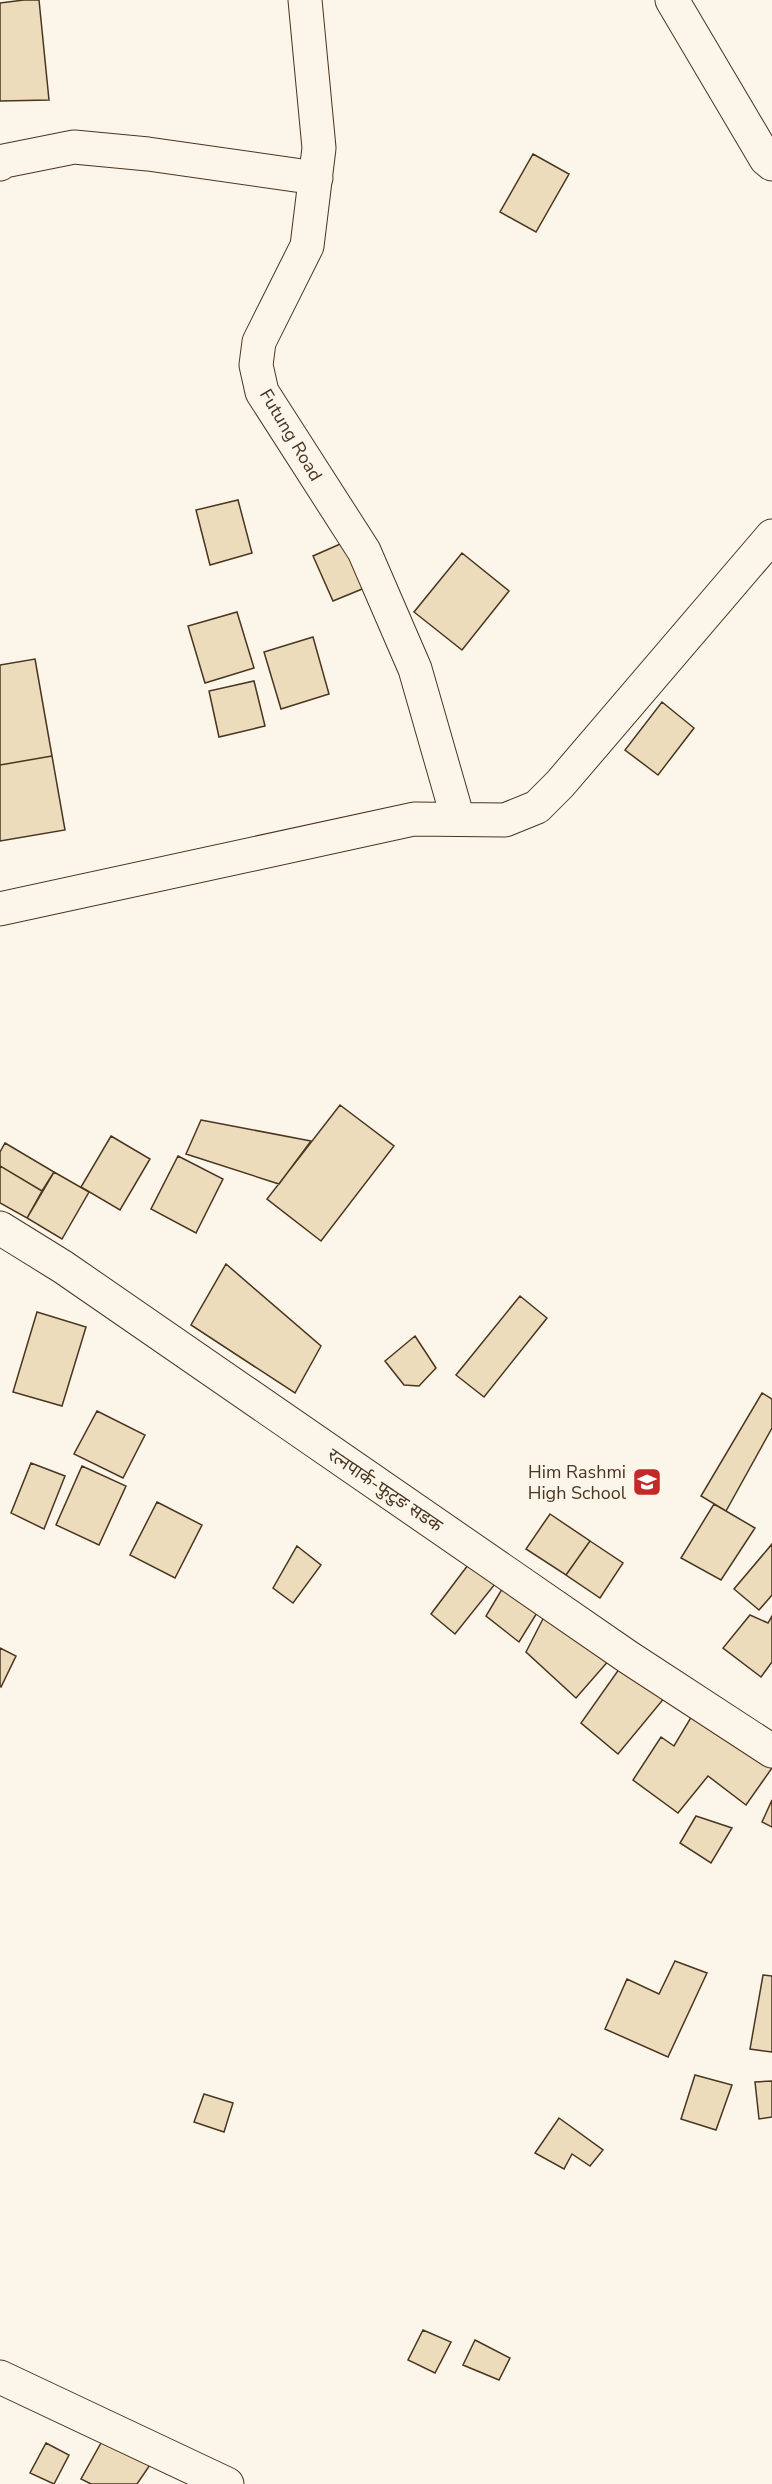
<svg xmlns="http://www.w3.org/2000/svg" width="772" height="2484" font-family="'Nunito Sans','Noto Sans Devanagari',sans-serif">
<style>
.building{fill:#ecdcbc;stroke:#4a3520;stroke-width:1.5}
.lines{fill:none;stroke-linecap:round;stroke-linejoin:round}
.minor-casing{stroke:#4a3520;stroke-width:35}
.tertiary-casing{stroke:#4a3520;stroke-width:35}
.minor{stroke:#fbf6e9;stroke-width:33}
.tertiary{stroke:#fbf6e9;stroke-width:33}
.labels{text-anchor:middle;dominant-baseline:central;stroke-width:4.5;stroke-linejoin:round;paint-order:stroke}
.street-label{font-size:18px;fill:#4a3520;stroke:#fbf6e9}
.poi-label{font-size:18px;fill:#4a3520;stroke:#fbf6e9;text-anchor:end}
</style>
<rect width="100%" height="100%" fill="#fbf6e9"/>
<!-- building -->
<path class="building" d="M24 0H39L49 100 0 101V3Z
M533 154 569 174 536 232 500 212Z
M238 500 252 553 210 565 196 510Z
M347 541 367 587 333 601 313 556Z
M462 553 509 591 462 650 414 612Z
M237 612 254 668 205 683 188 626Z
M313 637 329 694 281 709 264 652Z
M35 659 52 756 0 765V665Z
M254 681 265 726 219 737 209 691Z
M662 702 694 728 658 775 625 750Z
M52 756 65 830 0 841V765Z
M340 1105 394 1146 321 1241 267 1199Z
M201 1120 311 1141 279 1184 186 1154Z
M111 1136 150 1159 120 1210 81 1187Z
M5 1143 54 1172 42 1191 0 1166V1152Z
M178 1156 223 1179 196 1233 151 1209Z
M0 1166 42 1191 27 1218 0 1203Z
M54 1172 89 1192 62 1239 27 1218Z
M226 1264 321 1346 295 1393 191 1325Z
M520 1296 547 1318 484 1397 456 1375Z
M37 1312 86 1327 62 1406 13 1392Z
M415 1336 436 1368 419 1386 404 1385 385 1361Z
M762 1393 772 1399V1428L726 1511 701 1496Z
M97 1411 145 1435 123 1478 74 1454Z
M31 1463 65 1476 44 1529 11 1513Z
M82 1466 126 1486 99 1545 56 1525Z
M157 1502 202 1525 175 1578 130 1555Z
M714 1504 755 1528 721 1580 681 1558Z
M550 1514 590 1541 566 1575 526 1549Z
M590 1541 623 1563 600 1598 566 1575Z
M772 1544V1595L759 1610 734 1589Z
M297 1546 321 1565 293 1603 273 1588Z
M471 1561 499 1579 455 1634 431 1614Z
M505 1584 540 1608 519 1642 486 1616Z
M546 1613 611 1658 576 1698 526 1652Z
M750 1615 768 1623 772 1616V1662L761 1677 723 1648Z
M0 1648 16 1656 1 1687 0 1686Z
M622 1665 666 1696 618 1754 581 1723Z
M696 1709 772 1764V1768L746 1805 708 1776 678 1813 633 1780 661 1737 674 1746Z
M772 1800V1827L762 1822Z
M696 1816 732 1828 711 1863 680 1843Z
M675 1961 707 1973 668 2057 605 2029 627 1979 659 1994Z
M763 1975 772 1976V2052L750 2049Z
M695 2075 732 2085 716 2130 681 2119Z
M772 2081V2117L759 2119 755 2082Z
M204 2094 233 2103 224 2132 194 2122Z
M559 2118 603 2150 590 2166 572 2154 564 2169 535 2153Z
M423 2330 451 2342 435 2373 408 2360Z
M475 2340 510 2358 499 2380 463 2365Z
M106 2434 154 2459 137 2484H91L81 2479Z
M46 2443 69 2455 54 2484 30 2473Z"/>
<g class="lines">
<!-- minor casing -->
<g class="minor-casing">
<path id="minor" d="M305 0 319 148 307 246 259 342 256 365 262 392 364 551 415 669 458 819
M672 0 766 159 772 164
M0 164 4 161 74 147 148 154 316 178
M0 909 414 819 505 820 537 807 560 784 772 536
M0 2377 227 2484"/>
</g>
<!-- tertiary casing -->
<g class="tertiary-casing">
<path id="tertiary" d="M0 1228 63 1267 628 1657 772 1751"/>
</g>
<!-- minor -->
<use href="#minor" class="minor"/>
<!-- tertiary -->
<use href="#tertiary" class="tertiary"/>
</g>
<!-- icons -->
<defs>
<g id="school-square" transform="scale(1.5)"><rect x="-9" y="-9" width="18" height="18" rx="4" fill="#c62828" stroke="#fbf6e9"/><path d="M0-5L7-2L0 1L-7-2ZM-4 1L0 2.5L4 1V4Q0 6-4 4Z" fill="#fff"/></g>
</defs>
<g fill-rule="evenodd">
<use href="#school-square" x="647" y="1482"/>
</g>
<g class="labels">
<!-- street labels -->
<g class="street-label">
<text transform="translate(291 435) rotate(59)">Futung Road</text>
<text transform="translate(385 1490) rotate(34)">रत्नपार्क-फुटुङ सडक</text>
</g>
<!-- poi labels -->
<g class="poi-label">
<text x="626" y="1472">Him Rashmi<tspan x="626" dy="21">High School</tspan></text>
</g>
</g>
</svg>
